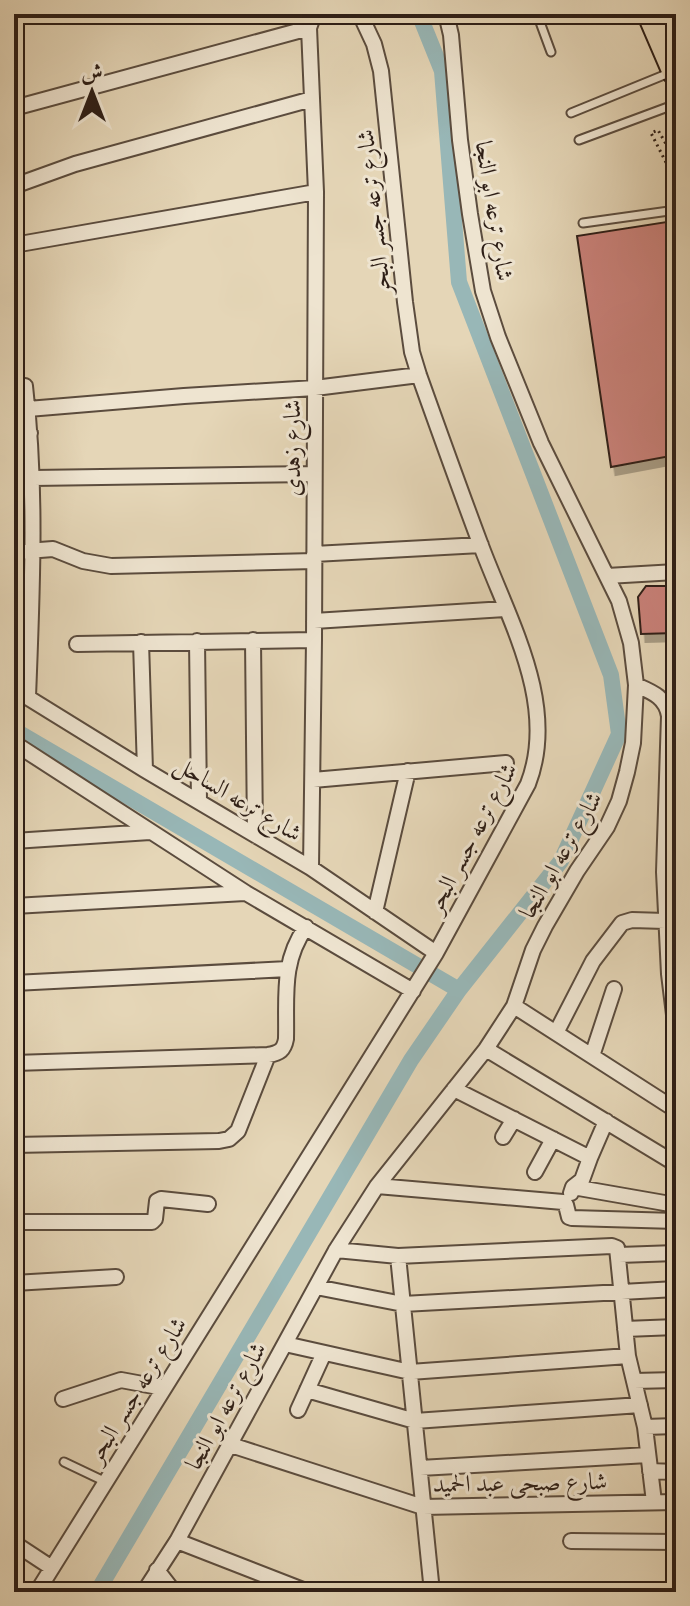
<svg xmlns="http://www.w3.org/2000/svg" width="690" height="1606" font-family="'IM FELL Double Pica',Amiri,serif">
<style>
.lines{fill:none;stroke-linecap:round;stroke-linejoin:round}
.canal{stroke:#98b7b7;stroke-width:16}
.building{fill:#ca817a;stroke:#2d1e16;stroke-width:2;filter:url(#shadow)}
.lane-casing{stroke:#5b4c3e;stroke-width:11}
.street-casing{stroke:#5b4c3e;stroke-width:18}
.highway-casing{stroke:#2d1e16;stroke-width:30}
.path{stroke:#2d1e16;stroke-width:3;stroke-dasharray:2 4;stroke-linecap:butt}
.lane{stroke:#eee4d0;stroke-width:7}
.street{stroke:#eee4d0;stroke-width:14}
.highway{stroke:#e5d6b7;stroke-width:26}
.labels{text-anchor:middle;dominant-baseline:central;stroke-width:6;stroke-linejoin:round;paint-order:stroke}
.street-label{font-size:24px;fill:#2d1e16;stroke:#eee4d0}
</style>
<defs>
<filter id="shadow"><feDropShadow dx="4.5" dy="8" stdDeviation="0" flood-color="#0004"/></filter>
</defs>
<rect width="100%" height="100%" fill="#e5d6b7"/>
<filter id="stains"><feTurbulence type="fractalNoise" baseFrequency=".0025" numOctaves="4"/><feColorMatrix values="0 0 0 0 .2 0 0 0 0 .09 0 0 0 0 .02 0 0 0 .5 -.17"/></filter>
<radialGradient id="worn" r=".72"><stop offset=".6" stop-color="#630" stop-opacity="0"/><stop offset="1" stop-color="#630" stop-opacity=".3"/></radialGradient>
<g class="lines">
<!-- canal -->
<path class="canal" d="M14 730 459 990
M97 1592 411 1060 459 990 561 861 619 734 611 675 459 282 442 71 419 14"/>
</g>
<!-- building -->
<path class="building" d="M673 221 676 227V283L670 284 676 321V455L611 467 577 236Z
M646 586H676V633L641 634 638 597Z"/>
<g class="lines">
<!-- lane casing -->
<g class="lane-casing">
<path id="lane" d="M537 14 551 52
M571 113 669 73
M579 140 676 104
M583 223 676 210
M64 1462 106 1482"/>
</g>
<!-- street casing -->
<g class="street-casing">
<path id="street" d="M14 108 309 28
M14 186 75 164 312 99
M14 245 316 192
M25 386C37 490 32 593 28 697
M28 409 184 396 315 388 419 375
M14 433H30
M33 478 314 474
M14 552 53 549 83 561 111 566 314 561
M314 554 481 545
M607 576 676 572
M314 621 505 609
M253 640 255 835
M197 641 199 801
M141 642 145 770
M77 644 314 640
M636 685C652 692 666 697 669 716L664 872 669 974 676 1031
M14 689 145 770 311 868 436 953
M14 743 246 893 413 991
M313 780 506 763
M14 841 150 832
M311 868 314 640 316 192 309 28 314 14
M14 906 245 893
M375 912 408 771
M14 983 288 969
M514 1006 676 1110
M556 1033 593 961 622 923 632 920 665 921
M486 1049 676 1164
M592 1056 614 989
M14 1063 268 1055C280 1053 284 1050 286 1039 287 997 281 962 306 927
M454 1089 590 1158
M503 1137 514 1119
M14 1145 219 1141 229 1139 238 1131 268 1055
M535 1172 553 1139
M377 1186 563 1202 566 1205
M573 1187 676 1205
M571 1193 573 1187 582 1180 590 1158 606 1121
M566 1205 569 1217 572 1218 676 1221
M14 1222H152L155 1219 157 1201 161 1199 208 1204
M336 1250 398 1256 612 1246 617 1248 628 1356 645 1427 654 1502
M619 1255 676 1253
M398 1256 432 1592
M14 1283 116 1277
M316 1287 403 1304 676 1289
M625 1329 676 1327
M285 1344 410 1372 628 1356
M634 1381 676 1380
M307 1390 415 1421 640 1405
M63 1399 121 1380 164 1388
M298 1410 324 1353
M645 1427 676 1426
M231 1445 423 1507 676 1502
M420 1468 648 1455
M650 1471 676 1472
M177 1541 308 1592
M571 1541 676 1542
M14 1543 52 1568
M157 1570 174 1592
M37 1592 436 953 528 784C559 704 508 619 480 543 459 487 439 431 419 375L412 352 405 302 381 71 374 44 360 14
M144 1592 177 1541 336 1250 377 1186 486 1049 514 1006 533 950 545 926 577 871 607 827 619 801 627 772 633 743 636 685 631 643 619 601 541 443 498 337 483 291 470 214 460 140 451 35 446 14"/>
</g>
<!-- highway casing -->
<g class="highway-casing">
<path id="highway" d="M651 14 676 72"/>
</g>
<!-- path -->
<path class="path" d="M676 139 666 144 658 130 651 133 676 182"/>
<!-- lane -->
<use href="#lane" class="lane"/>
<!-- street -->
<use href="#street" class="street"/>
<!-- highway -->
<use href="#highway" class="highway"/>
</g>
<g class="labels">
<!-- street labels -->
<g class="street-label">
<text transform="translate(494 211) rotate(81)">شارع ترعه ابو النجا</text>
<text transform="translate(374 212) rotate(-96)">شارع ترعه جسر البحر</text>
<text transform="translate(292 448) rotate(-90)">شارع زهدى</text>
<text transform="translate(238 799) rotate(31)">شارع ترعه الساحل</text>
<text transform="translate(472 838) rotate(-62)">شارع ترعه جسر البحر</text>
<text transform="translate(561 855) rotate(-60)">شارع ترعه ابو النجا</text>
<text transform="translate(137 1390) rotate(-58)">شارع ترعه جسر البحر</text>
<text transform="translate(226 1406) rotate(-61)">شارع ترعه ابو النجا</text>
<text transform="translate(520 1483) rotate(-1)">شارع صبحى عبد الحميد</text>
</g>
</g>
<!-- margin -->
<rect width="690" height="1606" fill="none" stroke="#e5d6b7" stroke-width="48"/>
<rect x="16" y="16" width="658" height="1574" fill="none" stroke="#2d1e16" stroke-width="4"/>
<rect x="24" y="24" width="642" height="1558" fill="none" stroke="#2d1e16" stroke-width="2"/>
<!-- north arrow -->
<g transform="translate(92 92)" stroke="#eee4d0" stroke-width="6" paint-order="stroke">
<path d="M0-6L14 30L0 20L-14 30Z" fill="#2d1e16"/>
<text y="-12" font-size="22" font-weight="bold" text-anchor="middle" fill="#2d1e16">ش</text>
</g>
<rect width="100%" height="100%" filter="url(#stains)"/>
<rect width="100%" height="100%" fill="url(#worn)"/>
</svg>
